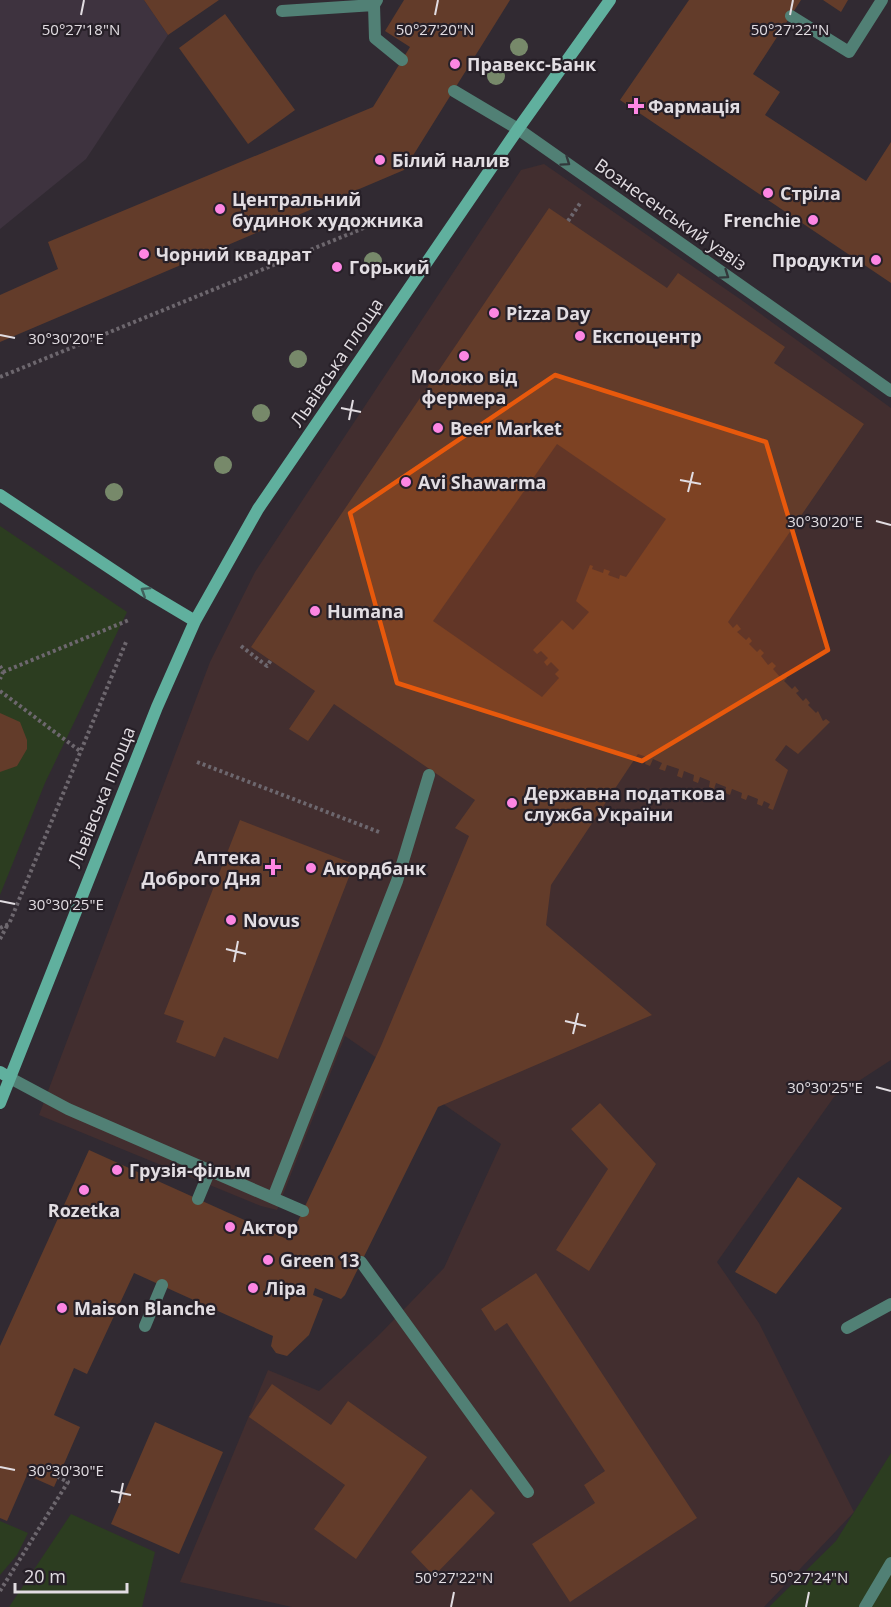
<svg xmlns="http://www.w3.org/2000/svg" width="891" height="1607" font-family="'Open Sans',sans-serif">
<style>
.commercial{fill:#422e2f}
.built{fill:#3e333f}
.green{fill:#2c3d20}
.building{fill:#633c2a;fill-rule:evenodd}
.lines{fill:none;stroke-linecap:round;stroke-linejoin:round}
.path{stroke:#6d676e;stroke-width:4;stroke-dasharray:3 3;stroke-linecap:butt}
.lane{stroke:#518075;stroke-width:12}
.street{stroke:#518075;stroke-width:12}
.secondary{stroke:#60b09e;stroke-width:12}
.tree{fill:#77896a}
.oneway{stroke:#32383b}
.oneway2{stroke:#41615d}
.marked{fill:#e8590c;fill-opacity:0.2;stroke:#e8590c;stroke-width:4.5;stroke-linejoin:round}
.ticks{fill:none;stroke:#e2dde2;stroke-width:2}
.poi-dot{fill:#fd86e3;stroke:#272028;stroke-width:2}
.labels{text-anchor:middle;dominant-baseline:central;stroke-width:4.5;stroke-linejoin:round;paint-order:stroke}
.poi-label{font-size:18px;font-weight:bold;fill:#e2dde2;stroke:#272028;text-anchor:start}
.street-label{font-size:18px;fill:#e2dde2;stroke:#272028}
.ticks-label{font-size:15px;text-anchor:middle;fill:#e2dde2;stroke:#272028;stroke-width:4.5;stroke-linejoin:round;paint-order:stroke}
</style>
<rect width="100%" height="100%" fill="#312a32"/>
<!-- commercial -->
<path class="commercial" d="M544 164 740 299 891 408V1060L834 1097 717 1262 759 1323 854 1512 764 1607H292L180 1582 268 1370 319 1391 379 1335 444 1268 501 1144 345 1036 277 1210 261 1206 39 1115 210 662 255 572 521 170Z"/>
<!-- built -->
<path class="built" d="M0 0H144L168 35 86 159 0 229Z"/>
<!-- green -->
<path class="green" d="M0 526 127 612 45 783 0 895Z
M891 1453V1607H769L836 1541Z
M71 1514 155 1552 142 1607H9Z
M0 1521 28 1533 17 1555 0 1575Z"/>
<!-- building -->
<path class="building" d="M144 0H219L168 35Z
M404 0H510L404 170 0 342V295L58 269 48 242 373 107 410 47 385 31Z
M689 0H801L753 74 780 92 765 115 866 181 891 142V283L620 100Z
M823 0H848L841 12Z
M225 14 295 110 248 144 179 48Z
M549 208 667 288 678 273 785 347 774 363 864 424 728 622 733 628 737 624 741 629 737 632 746 640 749 637 752 641 749 644 757 652 760 649 764 653 761 656 768 665 772 662 776 666 773 669 780 677 783 674 787 678 784 681 792 689 795 686 799 691 796 693 803 701 806 698 810 703 808 705 816 713 818 711 823 721 826 719 830 722 798 754 786 745 775 760 788 770 773 810 768 808 770 804 764 801 762 806 757 804 758 799 748 795 746 800 741 798 742 793 732 789 730 795 725 793 726 787 716 783 714 789 709 787 710 781 700 777 698 783 693 781 694 775 684 771 682 778 677 776 679 769 667 765 665 771 659 769 662 763 653 759 650 766 645 764 647 757 638 754 551 885 546 925 652 1015 438 1107 345 1295 341 1299 315 1288 313 1295 323 1299 309 1335 287 1356 276 1353 271 1346 273 1336 134 1273 87 1374 74 1368 54 1415 80 1427 54 1487 27 1475 7 1521 0 1518V1346L89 1150 289 1240 381 1046 469 836 455 828 475 800 334 704 308 741 289 729 315 691 251 647ZM557 444 666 519 626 577 620 575 619 579 608 575 610 571 604 569 603 573 592 569 593 566 590 565 576 601 589 612 573 630 562 620 533 650 537 654 541 651 548 658 544 662 547 666 551 662 559 670 555 674 559 678 542 697 433 621Z
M0 713 20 722 27 740V749L17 766 0 772Z
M240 820 354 864 278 1059 224 1037 215 1057 176 1042 184 1021 164 1014Z
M600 1103 656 1164 589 1271 556 1250 608 1169 571 1129Z
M798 1177 842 1208 776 1294 735 1272Z
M536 1273 697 1518 570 1602 532 1544 595 1503 584 1485 605 1471 507 1323 495 1331 481 1309Z
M272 1384 331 1425 348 1401 427 1457 356 1559 314 1529 345 1485 249 1417Z
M155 1422 223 1452 179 1554 111 1524Z
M471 1489 495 1513 434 1576 411 1552Z"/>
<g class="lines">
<!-- path -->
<path class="path" d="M568 221 581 202
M0 377 393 216
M241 646 267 666 271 660
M0 666 3 672 0 679
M3 672 129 620
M0 691 80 751
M197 762 379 832
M0 928 9 924 126 642
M0 939 8 924
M0 1591 68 1482 58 1477"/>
<!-- lane -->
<path class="lane" d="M377 0 374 5 375 38 402 60
M282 11 374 5
M791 16 849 52 882 0
M454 91 518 129
M10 1078 68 1109 273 1198
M198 1199 210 1170
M303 1211 273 1198 397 881 429 775
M361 1262 528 1492
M145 1326 162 1285
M847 1328 891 1304"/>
<!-- street -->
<path class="street" d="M518 129 891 391
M865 1607 891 1563"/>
<!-- secondary -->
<path class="secondary" d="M0 495 143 590 195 621
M0 1072 10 1078
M0 1103 157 707 195 621 258 509 518 129 610 0"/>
</g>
<!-- trees -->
<g class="tree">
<circle cx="519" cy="47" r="9"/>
<circle cx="496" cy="76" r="9"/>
<circle cx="373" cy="261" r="9"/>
<circle cx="298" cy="359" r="9"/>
<circle cx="261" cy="413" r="9"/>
<circle cx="223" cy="465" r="9"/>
<circle cx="114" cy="492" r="9"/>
</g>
<!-- one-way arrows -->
<defs><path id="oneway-chevron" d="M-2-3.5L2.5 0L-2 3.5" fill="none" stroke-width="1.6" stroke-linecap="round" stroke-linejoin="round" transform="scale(1.5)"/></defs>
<g class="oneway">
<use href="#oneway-chevron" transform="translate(566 162) rotate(35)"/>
<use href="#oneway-chevron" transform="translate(725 275) rotate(35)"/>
</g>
<use class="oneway2" href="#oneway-chevron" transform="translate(145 591) rotate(-148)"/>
<!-- marked area -->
<path class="marked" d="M555 375 766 442 828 650 642 761 397 683 350 513Z"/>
<!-- ticks -->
<path class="ticks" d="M81 15 84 0M435 15 438 0M790 15 793 0M0 335 15 338M341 408 361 412M349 420 353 400M680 480 701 484M688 492 693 472M876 521 891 525M0 901 15 904M226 949 246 954M234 962 238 941M565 1021 586 1026M573 1034 578 1013M876 1087 891 1091M0 1467 15 1470M111 1491 131 1495M119 1503 123 1483M451 1607 454 1592M806 1607 809 1592"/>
<!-- markers -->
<g class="poi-dot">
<circle cx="455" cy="64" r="6"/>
<path d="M633 97h6v6h6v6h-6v6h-6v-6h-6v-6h6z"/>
<circle cx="380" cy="160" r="6"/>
<circle cx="768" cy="193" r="6"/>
<circle cx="220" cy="209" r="6"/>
<circle cx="813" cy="220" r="6"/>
<circle cx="144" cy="254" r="6"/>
<circle cx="876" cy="260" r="6"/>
<circle cx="337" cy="267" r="6"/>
<circle cx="494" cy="313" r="6"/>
<circle cx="580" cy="336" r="6"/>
<circle cx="464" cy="356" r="6"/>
<circle cx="438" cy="428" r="6"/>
<circle cx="406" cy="482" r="6"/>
<circle cx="315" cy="611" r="6"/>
<circle cx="512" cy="803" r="6"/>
<path d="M270 858h6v6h6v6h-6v6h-6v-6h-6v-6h6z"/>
<circle cx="311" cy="868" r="6"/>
<circle cx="231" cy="920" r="6"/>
<circle cx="117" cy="1170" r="6"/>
<circle cx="84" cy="1190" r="6"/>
<circle cx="230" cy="1227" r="6"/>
<circle cx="268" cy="1260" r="6"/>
<circle cx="253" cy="1288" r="6"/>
<circle cx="62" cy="1308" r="6"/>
</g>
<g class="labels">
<!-- poi labels -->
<g class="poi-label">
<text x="467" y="64">Правекс-Банк</text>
<text x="648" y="106">Фармація</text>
<text x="392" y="160">Білий налив</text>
<text x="780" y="193">Стріла</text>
<text x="232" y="199">Центральний<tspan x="232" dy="21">будинок художника</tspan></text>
<text x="801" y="220" text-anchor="end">Frenchie</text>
<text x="156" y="254">Чорний квадрат</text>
<text x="864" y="260" text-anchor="end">Продукти</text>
<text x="349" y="267">Горький</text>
<text x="506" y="313">Pizza Day</text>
<text x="592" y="336">Експоцентр</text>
<text x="464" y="376" text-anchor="middle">Молоко від<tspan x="464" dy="21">фермера</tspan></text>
<text x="450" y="428">Beer Market</text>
<text x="418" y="482">Avi Shawarma</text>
<text x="327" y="611">Humana</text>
<text x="524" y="793">Державна податкова<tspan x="524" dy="21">служба України</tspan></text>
<text x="261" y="857" text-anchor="end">Аптека<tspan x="261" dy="21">Доброго Дня</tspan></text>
<text x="323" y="868">Акордбанк</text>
<text x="243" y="920">Novus</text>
<text x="129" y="1170">Грузія-фільм</text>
<text x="84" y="1210" text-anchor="middle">Rozetka</text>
<text x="242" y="1227">Актор</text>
<text x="280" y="1260">Green 13</text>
<text x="265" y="1288">Ліра</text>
<text x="74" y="1308">Maison Blanche</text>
</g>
<!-- street labels -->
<g class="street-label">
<text transform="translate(671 214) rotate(35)">Вознесенський узвіз</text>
<text transform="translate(336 362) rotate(-56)">Львівська площа</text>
<text transform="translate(101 797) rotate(-68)">Львівська площа</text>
</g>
</g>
<g class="ticks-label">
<text x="81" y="35">50°27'18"N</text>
<text x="435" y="35">50°27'20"N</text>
<text x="790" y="35">50°27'22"N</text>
<text x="66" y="344">30°30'20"E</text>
<text x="825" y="527">30°30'20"E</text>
<text x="66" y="910">30°30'25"E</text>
<text x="825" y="1093">30°30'25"E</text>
<text x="66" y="1476">30°30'30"E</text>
<text x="454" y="1583">50°27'22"N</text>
<text x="809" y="1583">50°27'24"N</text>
</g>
<!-- scale -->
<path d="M15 1583v9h112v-9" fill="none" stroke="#e2dde2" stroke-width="3"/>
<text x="24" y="1583" font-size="18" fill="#e2dde2" stroke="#272028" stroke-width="4.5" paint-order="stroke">20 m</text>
</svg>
